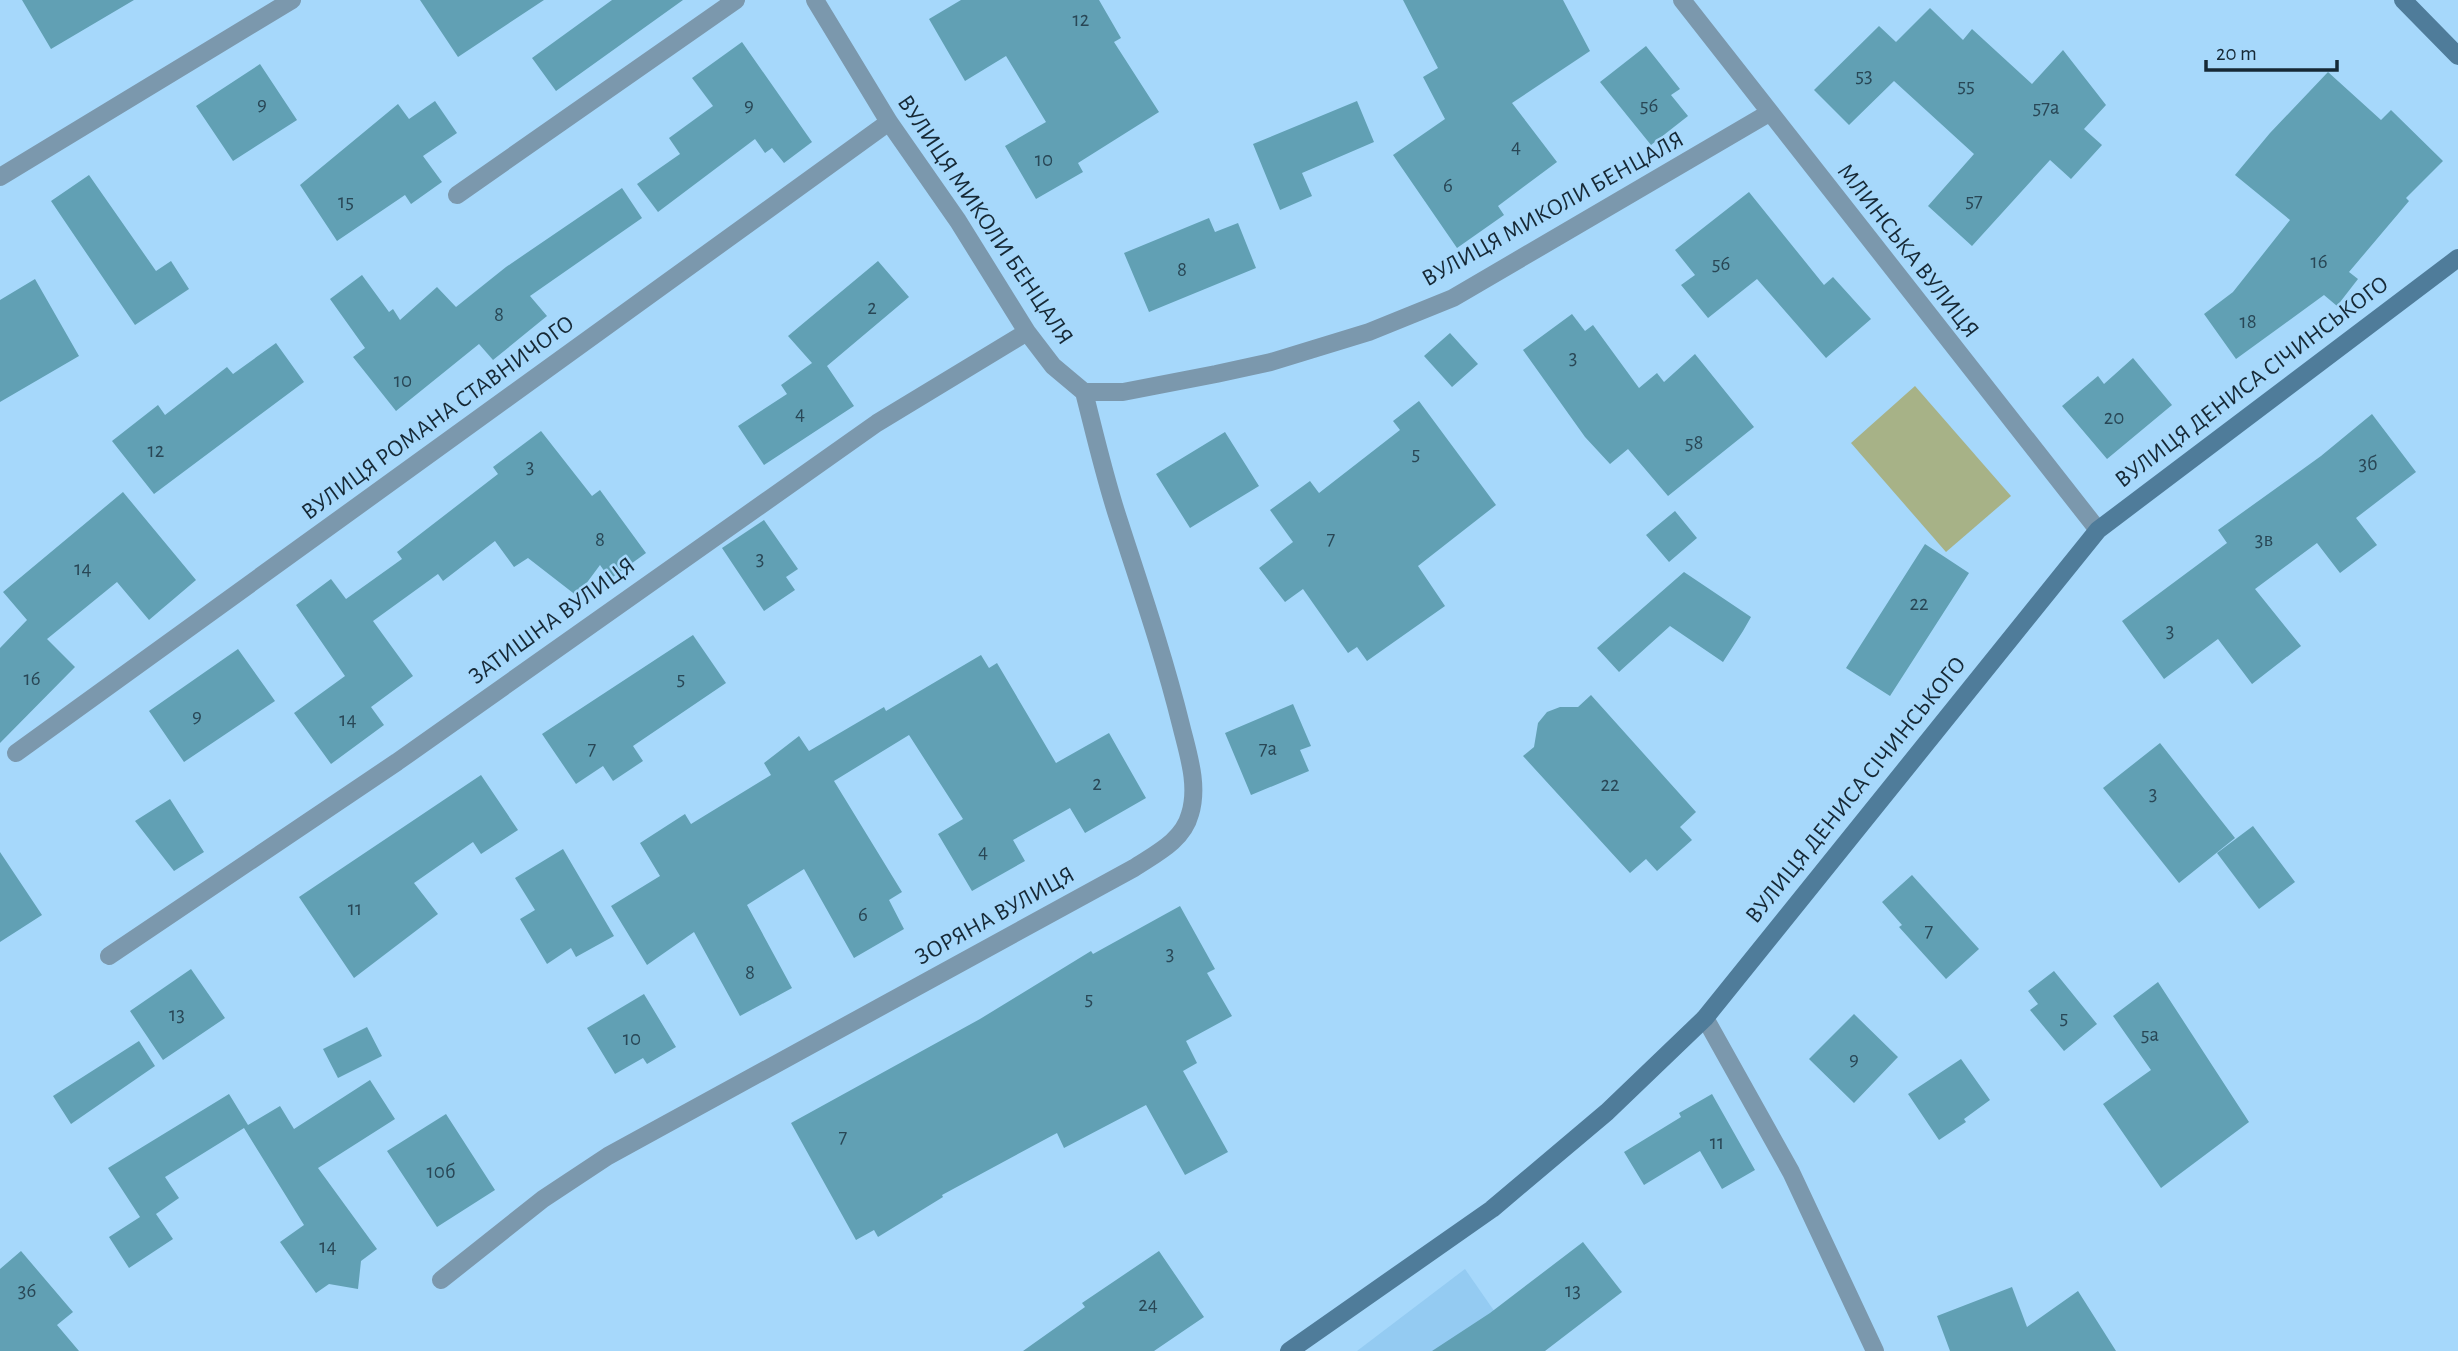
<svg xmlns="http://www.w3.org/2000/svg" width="2458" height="1351" font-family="'Alegreya Sans',sans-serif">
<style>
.built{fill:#94cbf2}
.green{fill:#a7b287}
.building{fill:#61a0b4}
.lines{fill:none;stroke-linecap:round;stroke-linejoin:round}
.street{stroke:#7b98ad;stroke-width:18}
.secondary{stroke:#4f7c9a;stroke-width:18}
.labels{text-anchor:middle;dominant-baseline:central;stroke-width:5;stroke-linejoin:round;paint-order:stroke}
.number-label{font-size:21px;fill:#294756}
.street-label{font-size:24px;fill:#162936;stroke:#a6d8fb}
</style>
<rect width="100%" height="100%" fill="#a6d8fb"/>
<!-- built -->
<path class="built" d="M1465 1269 1522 1351H1357Z"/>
<!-- green -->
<path class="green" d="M1915 386 2011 496 1946 552 1851 443Z"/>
<!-- building -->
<path class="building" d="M22 0H134L51 49Z
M420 0H544L458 57Z
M612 0H683L556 91 532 58Z
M961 0H1099L1121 38 1114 42 1159 112 1078 163 1083 172 1036 199 1005 146 1046 122 1006 56 965 81 929 19Z
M1403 0H1563L1590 51 1512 103 1557 162 1498 206 1504 215 1457 248 1393 155 1445 119 1423 77 1438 68Z
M1930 8 1963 40 1972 29 2032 84 2063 50 2106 105 2084 129 2102 145 2071 179 2050 160 1972 246 1928 206 1974 154 1894 81 1849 125 1814 90 1879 26 1896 42Z
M742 42 812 142 784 163 772 148 765 153 755 139 658 212 637 184 680 154 669 138 713 106 692 78Z
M1646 46 1680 89 1671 95 1688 116 1651 145 1600 82Z
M260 64 297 120 233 161 196 106Z
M2328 72 2381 120 2391 110 2443 161 2406 198 2409 201 2349 272 2358 279 2337 306 2324 295 2236 359 2204 314 2233 292 2290 220 2235 175 2270 133Z
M435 101 457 133 423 156 442 182 411 204 405 195 337 241 300 185 398 104 409 119Z
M1357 101 1374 142 1302 173 1312 196 1280 210 1253 144Z
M89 175 156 271 171 261 189 289 135 325 51 201Z
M622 188 642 218 530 296 547 316 493 360 479 344 396 411 353 357 365 348 330 299 362 275 389 312 393 309 400 320 437 287 456 307 506 267Z
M1749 192 1824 285 1833 277 1871 319 1826 358 1757 279 1708 318 1681 285 1695 275 1675 250Z
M1209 218 1215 232 1238 223 1256 268 1149 312 1124 253Z
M878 261 909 297 827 366 854 406 764 465 738 426 787 394 781 385 812 363 788 336Z
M35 279 79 356 0 402V300Z
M1572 314 1585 331 1593 325 1639 388 1657 373 1664 382 1695 354 1754 427 1668 496 1628 449 1610 464 1585 437 1523 350Z
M1450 333 1478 364 1452 387 1424 356Z
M276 343 304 382 154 494 112 441 158 405 165 415 227 367 233 374Z
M2133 358 2172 405 2107 459 2062 406 2098 376 2104 384Z
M1419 401 1496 505 1418 566 1445 606 1367 661 1357 647 1348 653 1303 589 1285 602 1259 568 1293 542 1270 510 1310 481 1319 493 1400 430 1393 421Z
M2372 414 2416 472 2356 518 2377 545 2340 573 2317 543 2255 589 2301 646 2252 684 2218 639 2164 679 2122 621 2227 543 2218 530 2321 456Z
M541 431 592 496 600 490 646 553 610 579 600 565 577 596 528 558 514 567 495 541 443 581 438 574 373 621 413 676 371 707 384 725 331 764 294 713 345 676 296 605 331 579 346 599 402 559 397 552 498 474 493 467Z
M1225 432 1259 486 1190 528 1156 474Z
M123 492 196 580 149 620 117 582 47 639 75 667 0 743V648L27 620 3 592Z
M1675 511 1697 538 1669 562 1646 535Z
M764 520 798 569 786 577 795 590 764 611 722 548Z
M1925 544 1969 573 1890 696 1846 668Z
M1684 572 1751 617 1743 631 1723 662 1670 626 1619 672 1597 648Z
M693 635 726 683 633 746 643 761 613 781 603 766 576 784 542 734Z
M238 649 275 701 184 762 149 711Z
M981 655 989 668 997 663 1056 763 1109 733 1146 798 1085 833 1070 808 1013 840 1025 861 972 891 938 834 963 819 909 735 834 781 902 892 889 900 904 929 854 958 804 869 747 905 792 988 740 1016 694 932 647 965 611 906 660 876 640 843 685 814 691 824 771 775 764 763 799 736 809 751 884 707 886 711Z
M1591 695 1696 812 1680 827 1692 840 1657 871 1646 859 1630 873 1523 756 1534 747 1538 723 1547 712 1560 707H1578Z
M1293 704 1311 746 1300 750 1309 771 1251 795 1225 733Z
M2160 743 2235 838 2179 883 2103 788Z
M481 775 518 830 481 854 473 842 414 883 438 914 354 978 299 897Z
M170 799 204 852 174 871 135 821Z
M2253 826 2295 882 2259 909 2217 853Z
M563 849 614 936 576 957 571 948 547 964 520 919 535 910 515 878Z
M0 852 42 915 0 942Z
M1912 875 1979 949 1946 979 1899 927 1902 925 1882 902Z
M1180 906 1215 969 1207 973 1232 1016 1186 1041 1197 1063 1183 1071 1228 1152 1185 1175 1146 1105 1064 1148 1057 1133 942 1195 943 1197 878 1237 874 1230 856 1240 791 1123 980 1019 1091 951 1093 954Z
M191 969 225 1018 163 1060 130 1011Z
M2054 971 2097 1024 2064 1051 2030 1010 2038 1004 2028 991Z
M2158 982 2249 1122 2161 1188 2103 1104 2151 1070 2113 1016Z
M644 994 676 1047 647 1064 643 1058 615 1074 587 1028Z
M1854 1014 1898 1057 1854 1103 1809 1059Z
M367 1027 382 1056 338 1078 323 1049Z
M139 1041 155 1066 71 1124 53 1096Z
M1961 1059 1990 1100 1964 1119 1966 1122 1939 1140 1908 1094Z
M370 1080 395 1119 318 1168 377 1249 361 1261 358 1289 329 1284 316 1293 280 1242 304 1225 244 1128 165 1177 179 1198 156 1214 173 1239 129 1268 109 1237 140 1217 108 1168 229 1094 248 1125 280 1106 294 1129Z
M1712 1094 1755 1170 1722 1189 1700 1151 1644 1185 1624 1152 1681 1117 1679 1113Z
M446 1114 495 1190 437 1227 387 1151Z
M1583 1242 1622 1292 1545 1351H1432L1490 1313Z
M21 1251 73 1312 57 1325 79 1351H0V1269Z
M1159 1251 1204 1317 1154 1351H1023L1085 1307 1082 1303Z
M2012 1287 2027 1327 2078 1291 2116 1351H1950L1937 1316Z"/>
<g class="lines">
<!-- street -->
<path class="street" d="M815 0 889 122 958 221 1027 332 1053 366 1084 392H1123L1216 374 1271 362 1369 332 1453 298 1769 113
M1682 0 2098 530
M0 177 292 0
M457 195 736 0
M16 753 889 122
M109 956 397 762 877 423 1027 332
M1705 1018 1791 1172 1875 1351
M441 1280 543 1199 608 1156 1134 868C1155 854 1183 841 1190 814 1199 785 1188 754 1181 725 1164 656 1141 589 1119 521 1105 479 1095 435 1084 392"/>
<!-- secondary -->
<path class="secondary" d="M2403 0 2458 56
M1289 1351 1492 1209 1607 1112 1705 1018 2098 530 2458 258"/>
</g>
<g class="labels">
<!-- number labels -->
<g class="number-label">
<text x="1081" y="19">12</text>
<text x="1864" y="75">53</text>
<text x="1966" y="85">55</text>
<text x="262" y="103">9</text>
<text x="749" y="104">9</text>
<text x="1649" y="105">56</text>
<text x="2046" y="107">57а</text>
<text x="1516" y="146">4</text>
<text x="1044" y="159">10</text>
<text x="1448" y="185">6</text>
<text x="1974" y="200">57</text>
<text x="346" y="201">15</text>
<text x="2319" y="261">16</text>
<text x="1721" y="263">56</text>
<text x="1182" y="269">8</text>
<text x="872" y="307">2</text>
<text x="499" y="314">8</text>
<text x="2248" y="321">18</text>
<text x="1573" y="357">3</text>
<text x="403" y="380">10</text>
<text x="800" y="413">4</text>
<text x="2114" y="417">20</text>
<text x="1694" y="442">58</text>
<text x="156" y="450">12</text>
<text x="1416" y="453">5</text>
<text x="2368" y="463">3б</text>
<text x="530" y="466">3</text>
<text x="1331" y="538">7</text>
<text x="600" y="539">8</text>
<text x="2264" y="539">3в</text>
<text x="760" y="558">3</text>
<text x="83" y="568">14</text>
<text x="1919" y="603">22</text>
<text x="2170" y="630">3</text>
<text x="32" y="678">16</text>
<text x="681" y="678">5</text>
<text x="197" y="715">9</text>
<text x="348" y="719">14</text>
<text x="592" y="748">7</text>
<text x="1268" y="748">7а</text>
<text x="1097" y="783">2</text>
<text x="1610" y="784">22</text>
<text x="2153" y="793">3</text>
<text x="983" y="851">4</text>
<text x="355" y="908">11</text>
<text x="863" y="914">6</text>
<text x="1929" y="930">7</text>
<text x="1170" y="953">3</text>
<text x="750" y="972">8</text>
<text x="1089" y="998">5</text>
<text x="177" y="1014">13</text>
<text x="2064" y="1017">5</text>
<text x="2150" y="1034">5а</text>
<text x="632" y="1038">10</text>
<text x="1854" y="1058">9</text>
<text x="843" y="1136">7</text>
<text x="1717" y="1142">11</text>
<text x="441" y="1171">10б</text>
<text x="328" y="1246">14</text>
<text x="27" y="1290">36</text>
<text x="1573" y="1290">13</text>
<text x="1148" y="1304">24</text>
</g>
<!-- street labels -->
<g class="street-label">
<text transform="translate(1553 209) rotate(-29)">ВУЛИЦЯ МИКОЛИ БЕНЦАЛЯ</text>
<text transform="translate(985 220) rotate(56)">ВУЛИЦЯ МИКОЛИ БЕНЦАЛЯ</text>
<text transform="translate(1908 251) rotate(52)">МЛИНСЬКА ВУЛИЦЯ</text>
<text transform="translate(2252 382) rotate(-37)">ВУЛИЦЯ ДЕНИСА СІЧИНСЬКОГО</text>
<text transform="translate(438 418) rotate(-36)">ВУЛИЦЯ РОМАНА СТАВНИЧОГО</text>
<text transform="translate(552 621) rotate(-36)">ЗАТИШНА ВУЛИЦЯ</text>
<text transform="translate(1856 790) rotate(-51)">ВУЛИЦЯ ДЕНИСА СІЧИНСЬКОГО</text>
<text transform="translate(995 916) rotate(-29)">ЗОРЯНА ВУЛИЦЯ</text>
</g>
</g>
<!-- scale -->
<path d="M2206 60v10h131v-10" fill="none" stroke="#162936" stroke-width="3.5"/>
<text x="2216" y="60" font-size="21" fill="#162936" stroke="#a6d8fb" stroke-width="5" paint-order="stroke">20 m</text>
</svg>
